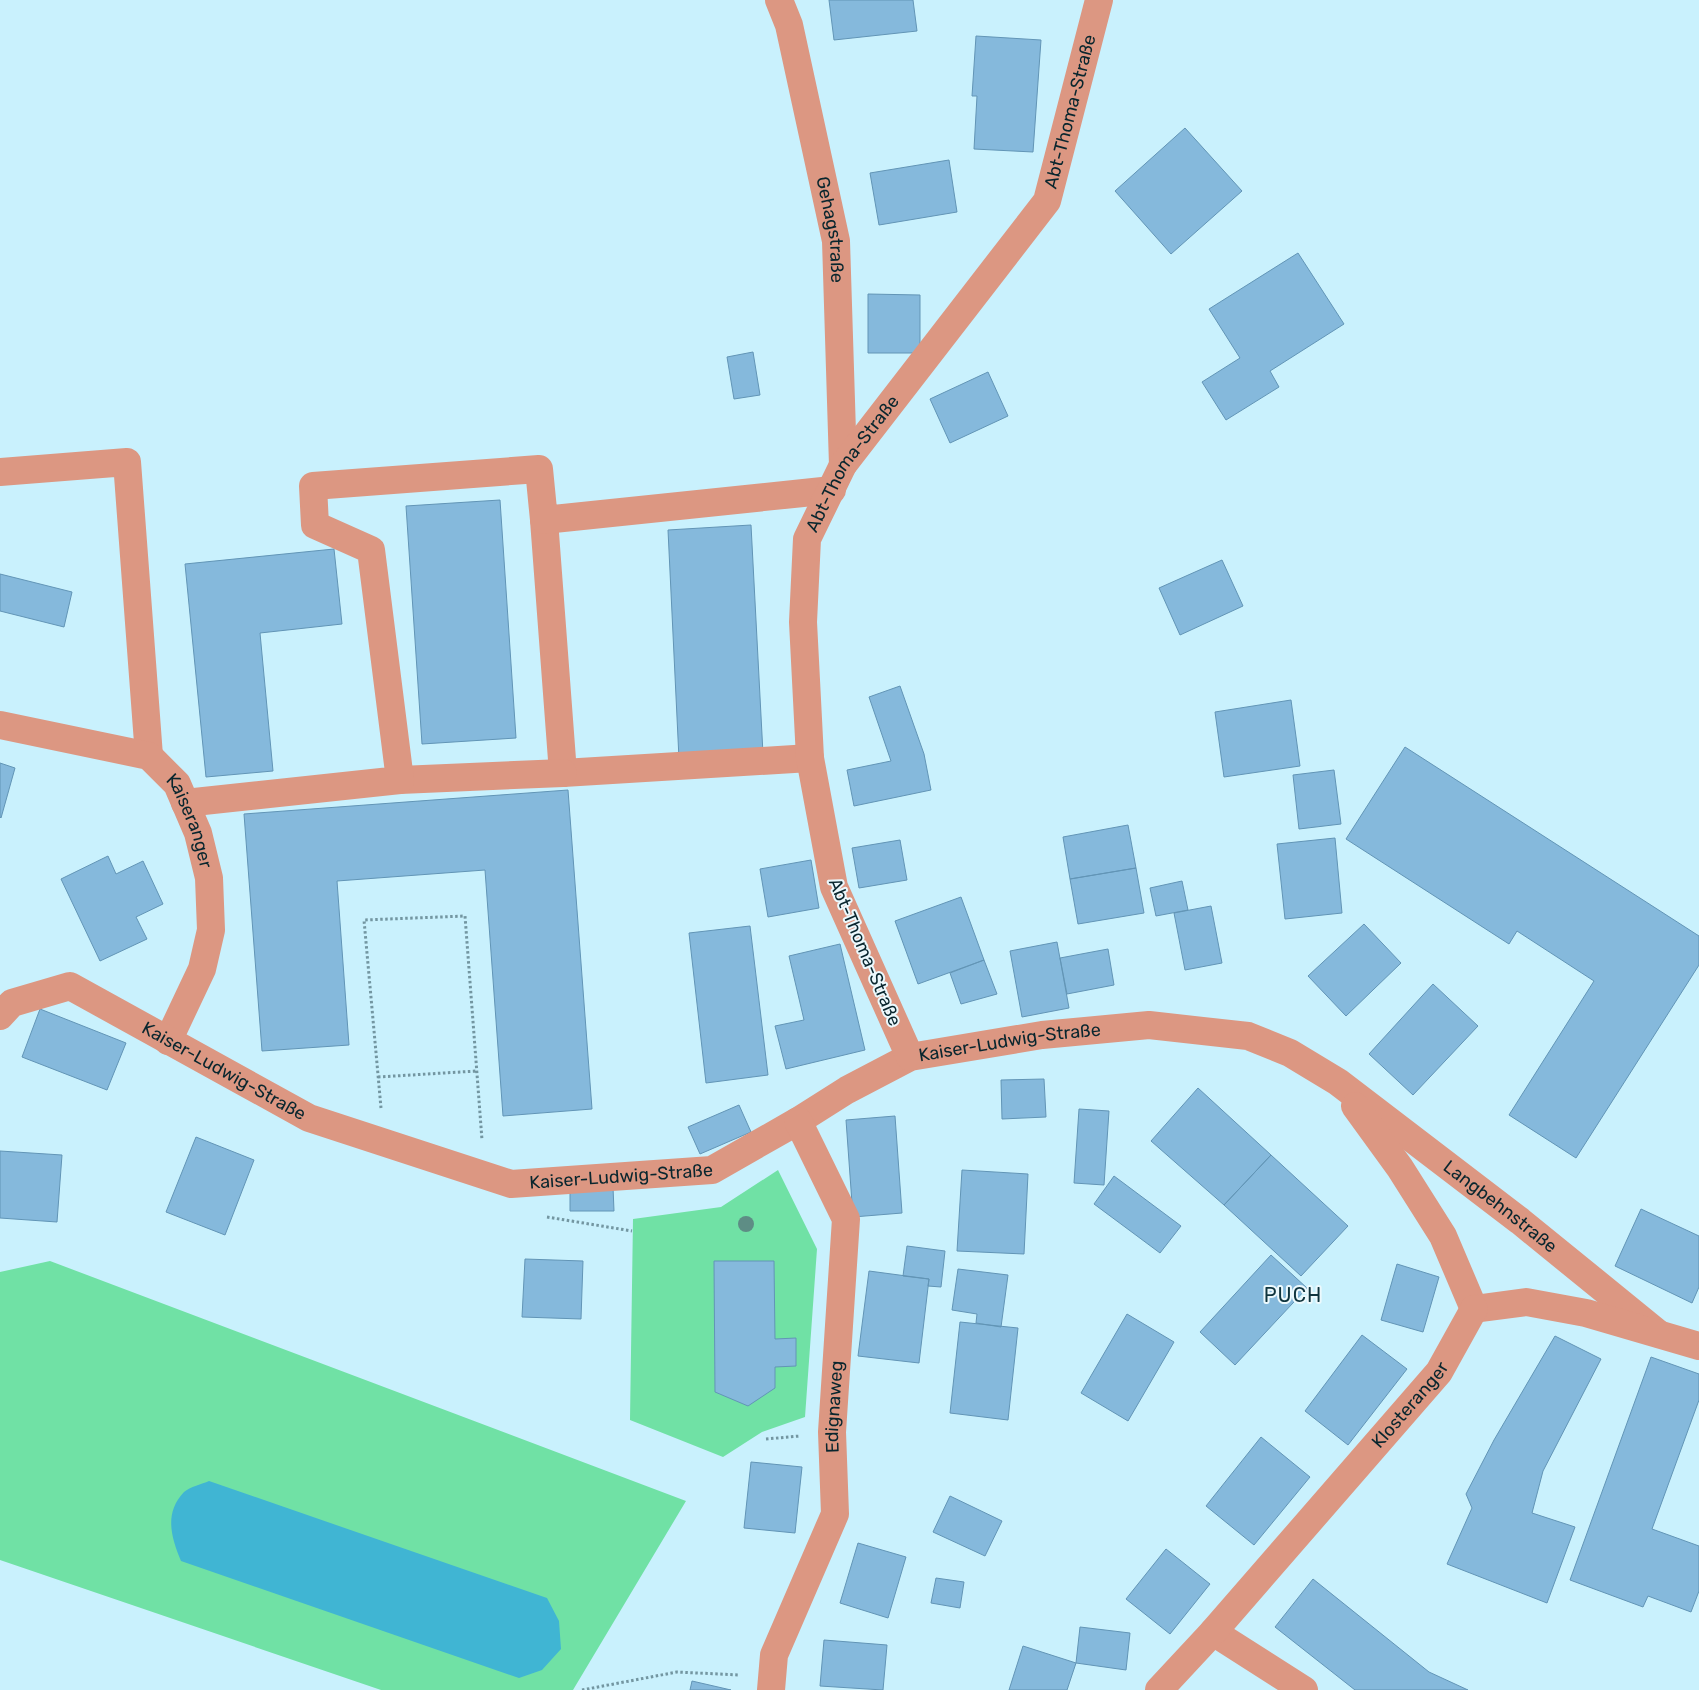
<svg xmlns="http://www.w3.org/2000/svg" width="1699" height="1690" font-family="Rubik,sans-serif">
<style>
.green{fill:#70e1a5}
.water{fill:#40b5d3}
.building{fill:#85b9dc;stroke:#6295b6}
.lines{fill:none;stroke-linecap:round;stroke-linejoin:round}
.path{stroke:#7396a1;stroke-width:3;stroke-dasharray:2.5 2.5;stroke-linecap:butt}
.minor{stroke:#dc9782;stroke-width:28}
.tree{fill:#5e8d85}
.labels{text-anchor:middle;dominant-baseline:central;stroke-width:4;stroke-linejoin:round;paint-order:stroke}
.street-label{font-size:18px;fill:#09262e;stroke:#ecf9fd}
.quarter-label{font-size:20px;letter-spacing:1px;fill:#0f343e;stroke:#ecf9fd}
</style>
<rect width="100%" height="100%" fill="#c9f1fd"/>
<!-- green -->
<path class="green" d="M778 1170 817 1249 805 1417 762 1432 723 1457 630 1420 633 1219 721 1207Z
M50 1261 686 1501 573 1690H381L0 1560V1272Z"/>
<!-- water -->
<path class="water" d="M209 1481 547 1598 559 1621 561 1649 542 1670 519 1678 181 1561C171 1537 164 1513 184 1492 190 1487 202 1484 209 1481Z"/>
<!-- building -->
<path class="building" d="M829 0H913L917 31 834 40Z
M976 36 1041 40 1033 152 974 149 977 96H972Z
M1185 128 1242 191 1171 254 1115 191Z
M949 160 957 212 879 225 870 173Z
M1298 253 1344 324 1270 371 1279 387 1226 420 1202 382 1240 358 1209 309Z
M868 294 920 295V353H868Z
M753 352 760 395 734 399 727 357Z
M988 372 1008 416 950 443 930 399Z
M500 500 516 738 422 744 406 506Z
M751 525 763 754 679 759 668 530Z
M334 549 342 624 260 633 273 771 206 777 185 564Z
M1222 560 1243 606 1180 635 1159 588Z
M0 574 72 592 64 627 0 611Z
M900 686 924 754 931 790 854 806 847 770 891 761 869 697Z
M1291 700 1300 766 1224 777 1215 712Z
M1405 747 1699 936V965L1576 1158 1509 1115 1594 981 1517 931 1509 944 1346 839Z
M0 763 15 768 1 818 0 817Z
M1334 770 1341 824 1299 829 1293 775Z
M568 790 592 1109 503 1116 485 870 337 881 349 1045 262 1051 244 814Z
M1128 825 1136 868 1070 879 1063 837Z
M1335 838 1342 913 1285 919 1277 844Z
M900 840 907 880 859 888 852 848Z
M108 856 116 874 143 861 163 904 136 917 147 939 100 961 61 879Z
M811 860 819 908 768 917 760 869Z
M1136 868 1144 913 1078 924 1070 879Z
M1182 881 1188 910 1156 916 1150 888Z
M961 897 984 960 918 984 895 921Z
M1211 906 1222 963 1185 970 1174 913Z
M1364 924 1401 963 1346 1016 1308 976Z
M750 926 768 1075 706 1083 689 933Z
M1057 942 1069 1008 1022 1017 1010 951Z
M840 944 865 1050 786 1069 775 1026 804 1020 789 956Z
M1108 949 1114 985 1067 994 1060 958Z
M984 960 997 994 961 1004 950 973Z
M1433 984 1478 1026 1413 1095 1369 1054Z
M40 1009 126 1043 107 1090 22 1057Z
M1044 1079 1046 1117 1002 1119 1001 1080Z
M1198 1088 1271 1155 1224 1205 1151 1141Z
M739 1105 751 1132 700 1154 688 1127Z
M1079 1109 1109 1111 1104 1185 1074 1183Z
M895 1116 902 1213 853 1217 846 1120Z
M196 1137 254 1160 225 1235 166 1212Z
M0 1151 62 1155 57 1222 0 1218Z
M1271 1155 1348 1226 1301 1276 1224 1205Z
M962 1170 1028 1174 1024 1254 957 1251Z
M1114 1176 1181 1226 1160 1253 1094 1204Z
M613 1187 614 1211H570V1189Z
M1641 1209 1699 1236V1287L1692 1303 1615 1266Z
M907 1246 945 1251 941 1287 928 1286 929 1279 903 1276Z
M1271 1255 1307 1288 1235 1365 1200 1332Z
M525 1259 583 1261 581 1319 522 1317Z
M714 1261H774L775 1339 796 1338V1366L775 1367V1388L748 1406 715 1392Z
M1397 1264 1439 1277 1423 1332 1381 1320Z
M958 1269 1008 1275 1001 1327 976 1323 977 1314 952 1310Z
M869 1271 929 1279 919 1363 858 1356Z
M1127 1314 1174 1342 1128 1421 1081 1393Z
M960 1322 1018 1328 1008 1420 950 1413Z
M1362 1335 1407 1369 1348 1445 1305 1411Z
M1555 1336 1601 1359 1543 1471 1532 1513 1575 1527 1547 1603 1447 1564 1472 1508 1466 1494 1494 1440Z
M1651 1357 1699 1374V1400L1652 1529 1699 1546V1591L1691 1612 1648 1596 1643 1607 1570 1580Z
M1261 1437 1310 1477 1254 1545 1206 1506Z
M751 1462 802 1467 795 1533 744 1528Z
M950 1496 1002 1521 985 1556 933 1532Z
M858 1543 906 1557 888 1618 840 1603Z
M1166 1549 1210 1584 1170 1634 1126 1599Z
M936 1578 964 1582 960 1608 931 1603Z
M1313 1579 1429 1672 1468 1690H1355L1275 1627Z
M1080 1627 1130 1633 1126 1670 1076 1663Z
M824 1640 887 1645 883 1690 820 1686Z
M1023 1646 1076 1663 1067 1690H1009Z
M692 1681 731 1690H690Z"/>
<g class="lines">
<!-- path -->
<path class="path" d="M378 1077 477 1071
M381 1108 364 920 465 916 482 1140
M547 1217 632 1231
M766 1439 800 1436
M582 1690 677 1672 739 1675"/>
<!-- minor -->
<g class="minor">
<path id="s1" d="M779 0 789 25 836 241 843 465"/>
<path d="M0 472 127 462 149 756"/>
<path d="M544 520 563 773 810 758"/>
<path id="s2" d="M0 725 149 756 177 784 198 833 209 878 211 930 202 969 168 1041"/>
<path d="M400 780 563 773"/>
<path d="M185 803 400 780 371 550 315 525 313 486 539 469 544 520 832 490"/>
<path id="s3" d="M0 1016 12 1003 70 986 309 1118 511 1184 712 1170 798 1121 847 1090 910 1057 1042 1035 1149 1025 1248 1036 1290 1053 1338 1082 1520 1221 1659 1334"/>
<path id="s4" d="M910 1057 834 887 810 758 803 622 807 539 843 465 1047 201 1099 0"/>
<path d="M1355 1106 1400 1168 1443 1236 1474 1309"/>
<path d="M1474 1309 1526 1302 1586 1313 1699 1346"/>
<path d="M1213 1632 1304 1690"/>
<path id="s5" d="M771 1690 774 1655 835 1514 832 1432 846 1219 798 1121"/>
<path id="s6" d="M1159 1690 1213 1632 1439 1372 1474 1309"/>
</g>
</g>
<!-- trees -->
<circle class="tree" cx="746" cy="1224" r="8"/>
<g class="labels">
<!-- street labels -->
<g class="street-label">
<text stroke="none"><textPath href="#s4" startOffset="1045">Abt-Thoma-Straße</textPath></text>
<text stroke="none"><textPath href="#s1" startOffset="236">Gehagstraße</textPath></text>
<text stroke="none"><textPath href="#s4" startOffset="625">Abt-Thoma-Straße</textPath></text>
<text stroke="none"><textPath href="#s2" startOffset="231">Kaiseranger</textPath></text>
<text transform="translate(865 952) rotate(67)">Abt-Thoma-Straße</text>
<text stroke="none"><textPath href="#s3" startOffset="1094">Kaiser-Ludwig-Straße</textPath></text>
<text stroke="none"><textPath href="#s3" startOffset="254">Kaiser-Ludwig-Straße</textPath></text>
<text stroke="none"><textPath href="#s3" startOffset="674">Kaiser-Ludwig-Straße</textPath></text>
<text stroke="none"><textPath href="#s3" startOffset="1640">Langbehnstraße</textPath></text>
<text stroke="none"><textPath href="#s6" startOffset="380">Klosteranger</textPath></text>
<text stroke="none"><textPath href="#s5" startOffset="296">Edignaweg</textPath></text>
</g>
<!-- quarter labels -->
<g class="quarter-label">
<text x="1293" y="1295">PUCH</text>
</g>
</g>
</svg>
